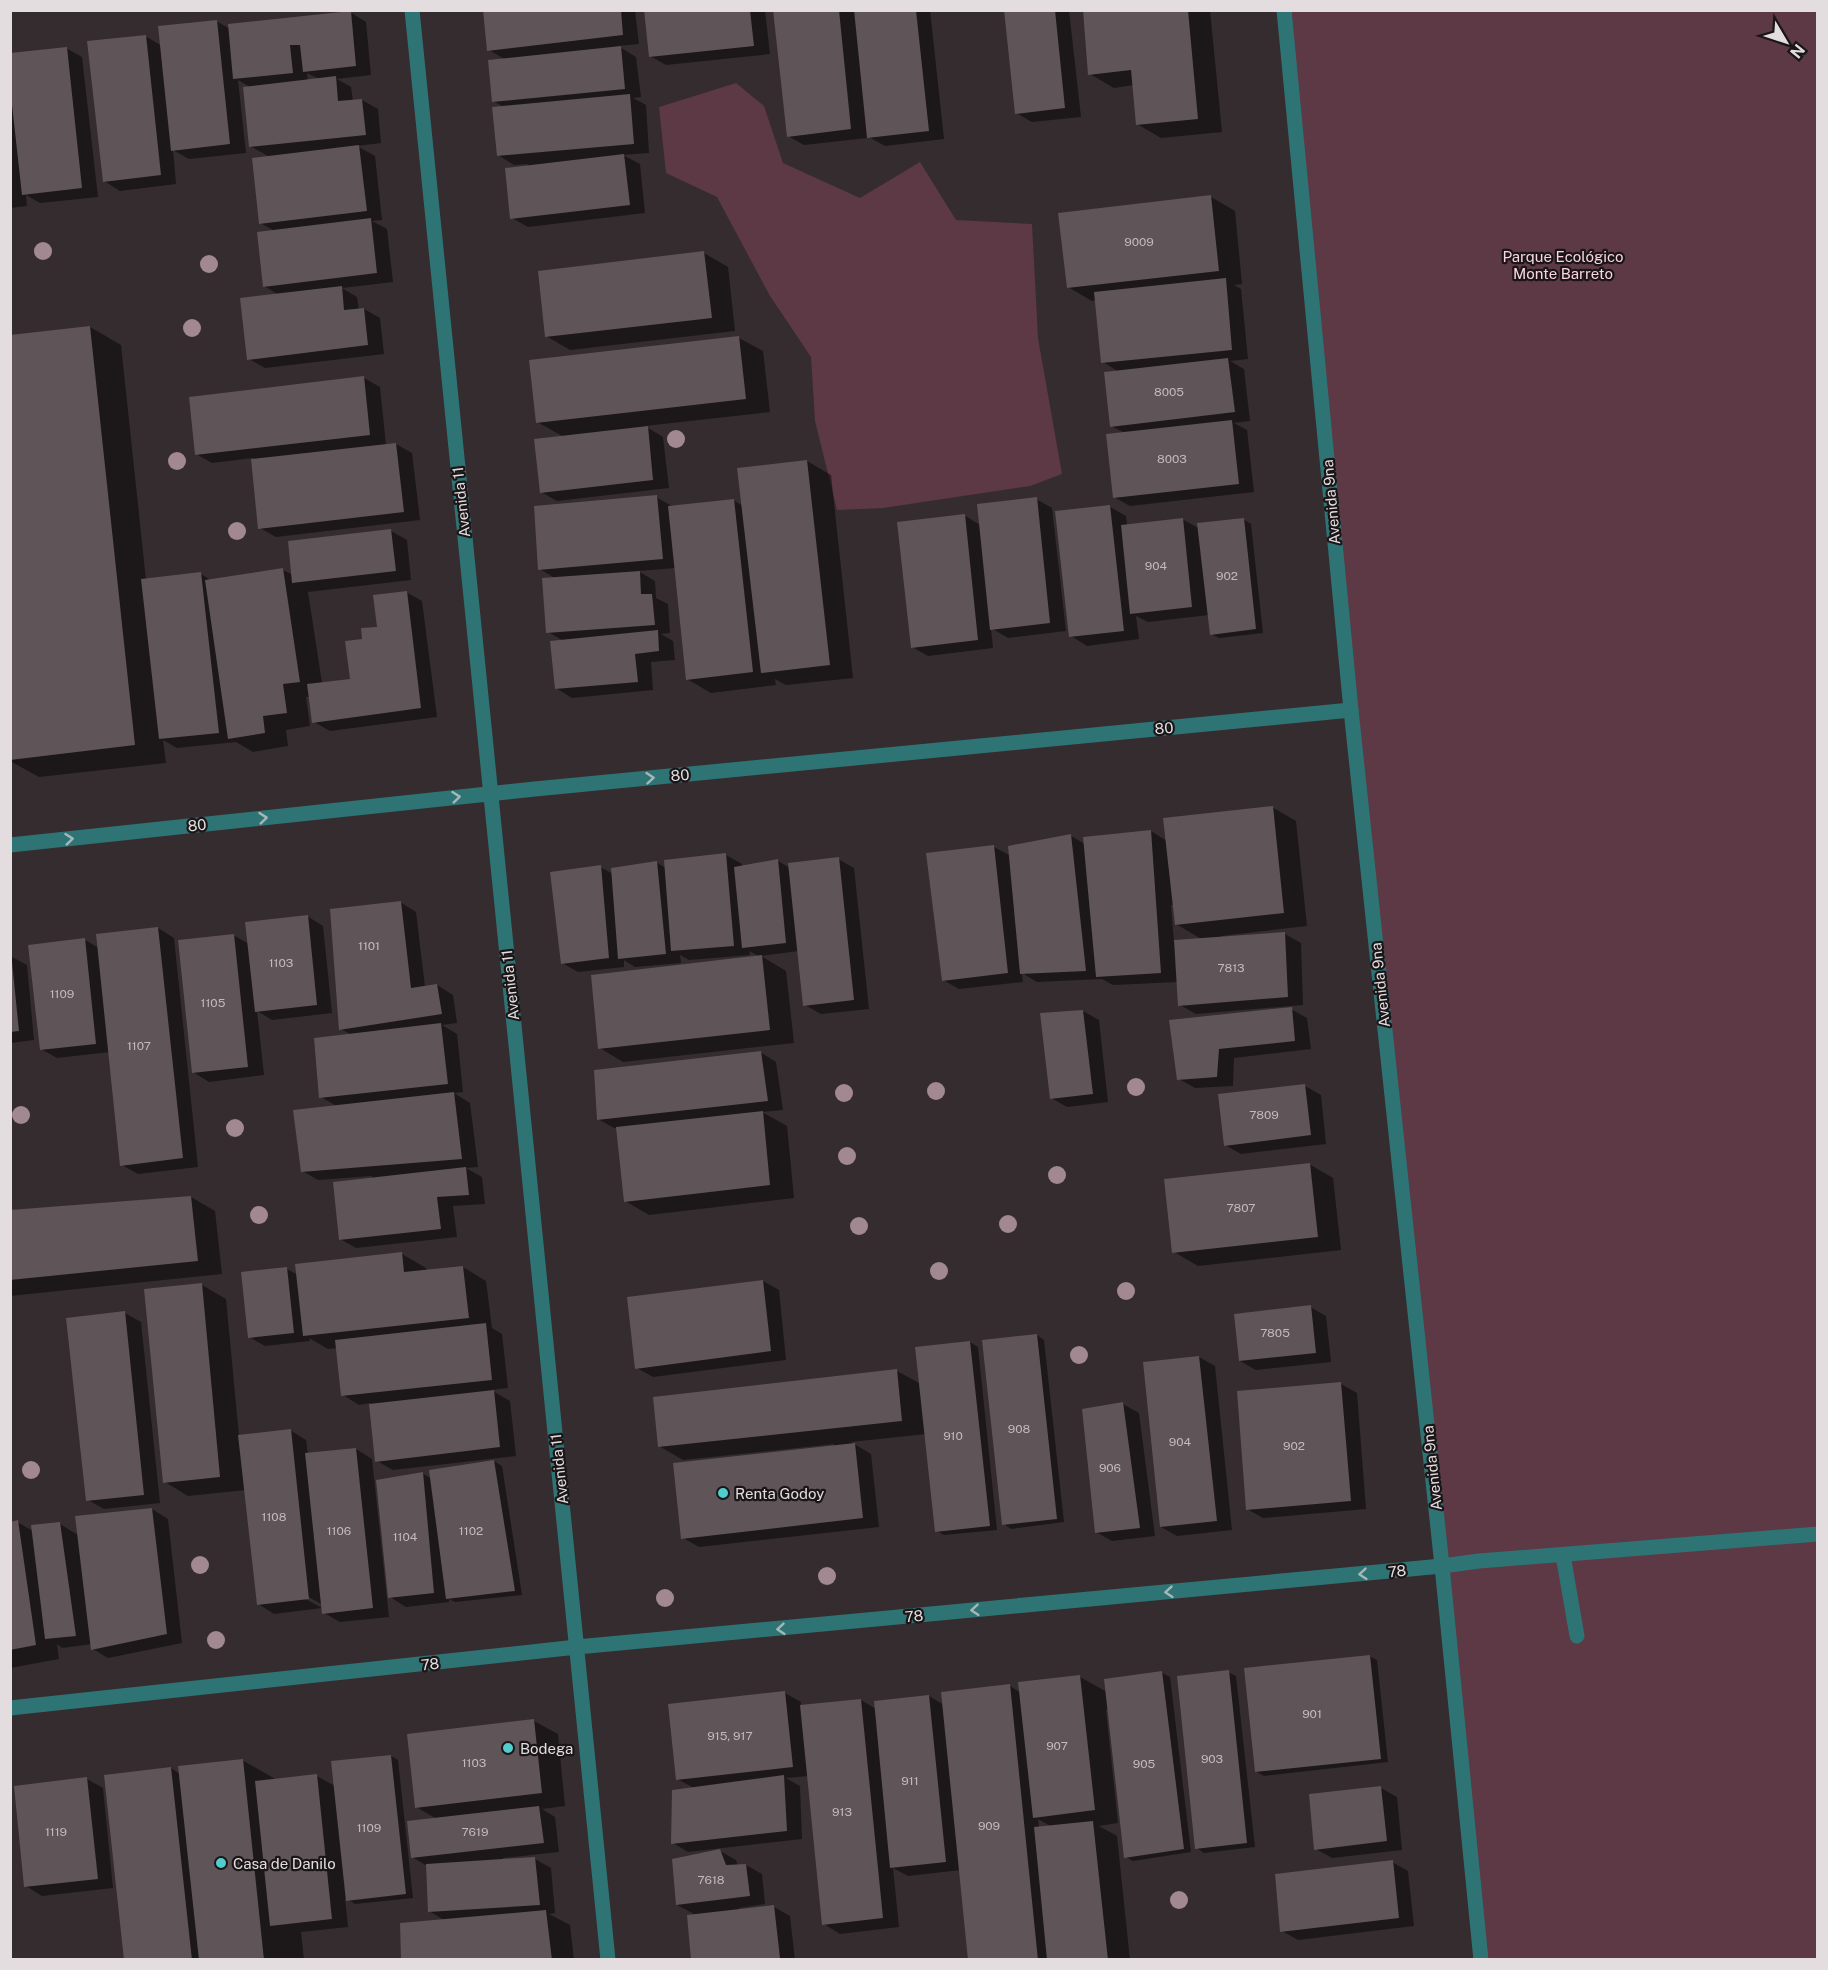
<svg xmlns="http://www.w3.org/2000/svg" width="1828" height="1970" font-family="'Public Sans',sans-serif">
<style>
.green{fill:#5d3845}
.shadow{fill:#0007;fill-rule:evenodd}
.building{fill:#5f5457}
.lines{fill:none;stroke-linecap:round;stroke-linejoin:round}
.service{stroke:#2f7475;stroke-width:15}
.minor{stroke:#2f7475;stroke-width:15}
.tertiary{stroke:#2f7475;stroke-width:15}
.tree{fill:#a28890}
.oneway{stroke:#a4b8ba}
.poi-dot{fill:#52cdcd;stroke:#1a1517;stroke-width:2}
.labels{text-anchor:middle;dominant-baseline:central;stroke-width:4.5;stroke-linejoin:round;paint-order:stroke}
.number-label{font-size:12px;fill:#c2bbbd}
.park-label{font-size:15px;fill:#fcd3e0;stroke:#1a1517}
.street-label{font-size:15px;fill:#e3dddf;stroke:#1a1517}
.poi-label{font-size:15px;fill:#e3dddf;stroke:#1a1517;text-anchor:start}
</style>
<rect width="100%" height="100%" fill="#352c2f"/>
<!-- green -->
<path class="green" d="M1284 11H1817V1959H1481Z
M736 83 764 106 783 163 860 198 920 162 956 220 1032 224 1038 338 1062 474 1030 486 883 508 837 510 815 421 811 357 770 296 717 197 666 173 659 107Z"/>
<!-- shadow -->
<path class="shadow" d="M485 10H635L639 44 618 46 636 57 641 97 633 98 646 105 649 153 623 155 640 164 645 213 528 227 512 218 528 164 514 165 498 155 504 107 493 101 506 60 489 50Z
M645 10H765L770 54 666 65 650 56Z
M774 10H930L944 139 885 146 867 136V138L804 145 788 136Z
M1005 10H1069L1081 117 1032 122 1016 113Z
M1084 10H1210L1222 132 1161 138 1137 124 1134 85 1114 88 1090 74Z
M350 12 366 22 371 75 337 79 351 87 353 101 362 100 378 109 381 143 357 146 375 156 382 220 372 221 387 229 393 282 342 288 357 297 359 310 364 309 380 318 384 354 265 368 249 359 279 295 264 286 275 231 260 223 270 157 250 146V87L238 80 246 153 189 159 173 150 176 184 120 191 104 181 145 36 162 46 216 21 230 29ZM307 73 319 79 308 81Z
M66 48 82 57 98 197 40 203 26 195 27 206 10 208V54Z
M1211 197 1235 211 1242 284 1234 285 1241 289 1248 359 1230 361 1244 369 1250 421 1234 423 1247 430 1254 492 1130 506 1114 497 1125 433 1111 426 1119 372 1103 362 1097 300 1092 301 1068 287Z
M704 253 728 267 735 331 570 350 546 336Z
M90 327 121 345 146 580 201 574 212 581 283 570 293 575 391 531 407 540 411 580 308 592 322 683 352 680 364 640 379 628 406 592 422 601 437 717 330 731 314 722 310 697H306L310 726 286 730 288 746 253 752 236 742 177 748 163 740 166 763 39 777 10 761V336Z
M739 338 763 351 770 412 645 426 663 437 669 488 557 501 541 492 564 437 537 422Z
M364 378 380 387 386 445 396 444 412 453 420 520 276 537 260 528 253 458 212 463 196 454Z
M807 461 831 475 853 678 786 685 775 679 776 685 711 693 687 679 676 568 638 571 655 581 656 598 668 604 670 633 661 634 673 641 675 660 651 662 653 690 572 698 556 688 564 641 548 632 556 579 540 569 656 497 672 506 733 500 743 506Z
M1036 499 1052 508 1066 631 1008 638 991 628 993 648 928 656 912 647 964 515 980 525Z
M1110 507 1126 516 1127 525 1182 519 1200 529 1243 519 1251 524 1263 633 1219 638 1211 634 1209 615 1148 622 1136 616 1139 639 1087 646 1071 636Z
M1272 807 1296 821 1307 926 1221 936 1222 938 1285 934 1301 943 1303 1005 1196 1014 1180 1005 1178 982 1113 985 1102 979 1037 982 1022 973 1023 982 959 989 943 980 994 847 1011 856 1071 836 1085 844 1151 831 1167 841ZM1171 905H1174L1176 924 1203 940 1174 942Z
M726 855 742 864V867L778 861 790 868 838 859 854 868 869 1009 821 1014 805 1005 799 951 761 956 786 971 794 1043 623 1062 600 1048 760 957 749 951 750 955 689 960 680 955 681 963 635 967 624 960V967L578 972 562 963 600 867 613 874 657 863 666 868Z
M400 902 416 912 425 987 437 985 453 995 457 1023 442 1025 457 1034 463 1092 454 1093 470 1103 478 1167 466 1168 482 1177 485 1204 453 1206 457 1237 356 1248 340 1239 372 1179V1176L318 1180 302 1171 338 1107 321 1097 352 1035 341 1029Z
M307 916 323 926 332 1013 272 1020 257 1011 264 1075 209 1082 193 1072 233 935 249 944Z
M158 928 174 938 198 1167 138 1174 122 1165 110 1052 57 1058 41 1049 85 940 99 948Z
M10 956 27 965 34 1040 10 1043Z
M1289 1008 1307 1018 1311 1049 1234 1058 1233 1086 1195 1088 1179 1079 1171 1021Z
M1083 1011 1099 1020 1108 1102 1067 1107 1051 1098Z
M760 1052 776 1062 783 1110 762 1112 787 1126 794 1198 649 1215 625 1201 617 1128H614L598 1119Z
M1305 1086 1321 1095 1326 1144 1241 1154 1225 1145Z
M1309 1164 1333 1178 1341 1250 1198 1266 1174 1252Z
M191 1197 215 1211 222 1274 10 1296V1211Z
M402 1254 426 1268V1271L463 1267 486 1281 492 1328 502 1334 508 1388 491 1390 510 1401 516 1456 393 1470 377 1461 370 1403 359 1405 343 1395 338 1348 328 1349 309 1338 310 1341 265 1346 249 1337 287 1269 298 1275Z
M763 1281 779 1290 786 1360 653 1377 637 1368Z
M202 1285 226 1299 239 1436 290 1430 306 1440 308 1454 356 1449 372 1459 389 1617 340 1622 324 1613 323 1605 303 1594 302 1597 322 1608 274 1614 258 1604 246 1490 188 1496 165 1482Z
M1310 1307 1326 1316 1331 1362 1256 1370 1240 1361Z
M125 1313 141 1322 160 1503 104 1509 88 1500Z
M1037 1335 1044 1340 1064 1522 1011 1529 1004 1524Z
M970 1342 978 1347 997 1530 944 1535 937 1531 926 1434 851 1442 871 1454 879 1527 699 1547 683 1538 835 1447 834 1444 683 1460 659 1446 897 1371 921 1384Z
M1199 1357 1215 1366 1232 1530 1177 1536 1161 1527Z
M1341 1384 1357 1393 1366 1509 1263 1518 1247 1509Z
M1123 1404 1139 1413 1155 1536 1112 1541 1096 1532Z
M494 1461 502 1466 522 1595 455 1602 449 1599V1602L406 1607 390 1597 422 1473 432 1479Z
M152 1509 168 1519 182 1643 108 1658 93 1649 92 1644 62 1648 57 1644 59 1659 10 1668V1523L17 1522 33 1531 60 1524 78 1535Z
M1369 1656 1377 1660 1388 1762 1264 1776 1257 1772Z
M1228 1672 1236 1676 1255 1847 1204 1853 1197 1848Z
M1162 1673 1170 1677 1191 1852 1133 1861 1126 1857 1109 1709 1106 1710 1118 1823 1099 1826 1117 1836 1130 1960H970L961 1870 908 1876 893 1868 899 1927 840 1934 824 1924 809 1776 786 1778 800 1786 802 1839 688 1852 673 1843 694 1788 677 1779 785 1693 801 1702V1707L861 1700 876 1709 929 1696 944 1705 1010 1686 1021 1693 1080 1677 1107 1692ZM1038 1819 1052 1827 1039 1828Z
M534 1721 558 1734 565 1806 542 1809 555 1817 559 1852 503 1858V1861L535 1859 551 1868 555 1913 549 1914 570 1925 574 1960H403L444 1920 429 1911 427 1866 412 1857 437 1819 416 1807Z
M391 1756 398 1760 413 1898 355 1904 345 1898 348 1927 301 1932 304 1960H125L171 1768 180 1774 242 1760 277 1780 317 1776 335 1786Z
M87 1779 103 1788 113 1888 42 1896 26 1886Z
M1381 1788 1397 1797 1402 1850 1332 1858 1316 1849Z
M720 1851 736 1860 738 1866 746 1865 762 1874 765 1904 739 1908 740 1910 774 1907 790 1916 795 1960H693L696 1915 677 1905Z
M1392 1862 1408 1871 1414 1926 1298 1940 1282 1931Z"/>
<!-- building -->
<path class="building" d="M483 10H621L623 35 487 51Z
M644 10H750L754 46 649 57Z
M773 10H839L851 129 787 137Z
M854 10H916L929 131 867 138Z
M1004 10H1055L1065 108 1015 114Z
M1083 10H1188L1198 119 1136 125 1131 70 1088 75Z
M351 11 356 66 303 72 300 45H290L293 73 233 79 228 24Z
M217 20 230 144 171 151 158 26Z
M146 35 161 175 103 182 87 41Z
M621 46 625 89 492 102 488 60Z
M67 47 82 188 22 195 10 87V53Z
M336 76 338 101 362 99 366 135 249 147 243 87Z
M630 94 634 144 497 156 492 107Z
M359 145 367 211 259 224 252 158Z
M624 154 630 205 510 219 505 168Z
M1211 195 1219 271 1067 288 1058 213Z
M371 218 377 273 263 287 257 232Z
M704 251 712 318 545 337 538 271Z
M1226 278 1232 350 1101 363 1094 292Z
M342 286 344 310 364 308 368 345 247 360 240 298Z
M90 326 135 745 10 760V335Z
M739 336 746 399 536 423 529 360Z
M1228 358 1235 412 1110 427 1104 372Z
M364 376 370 435 195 455 189 397Z
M1232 420 1239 484 1113 498 1106 434Z
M648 426 653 480 540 493 534 439Z
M396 443 404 512 258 529 251 459Z
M807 460 830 665 761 673 737 468Z
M657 495 663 559 538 570 534 506Z
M1037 497 1050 623 990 630 977 504Z
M734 499 753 672 686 680 668 506Z
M1110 505 1124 631 1069 637 1055 511Z
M965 514 978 640 911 648 897 522Z
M1183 518 1192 607 1130 614 1121 525Z
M1244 518 1256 629 1210 635 1197 523Z
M391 529 396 571 292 583 288 541Z
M283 568 300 682 283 684 287 713 263 716 265 733 228 739 205 580Z
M640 571 641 594H652L655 625 546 633 542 578Z
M201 572 219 733 159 739 141 579Z
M407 591 421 708 312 723 307 684 350 679 345 641 362 639 361 628 377 627 373 595Z
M658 630 659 651 635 654 638 682 555 689 550 641Z
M1273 806 1284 913 1175 925 1163 818Z
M1151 830 1161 973 1096 977 1083 837Z
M1071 834 1086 971 1020 974 1008 846Z
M994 845 1008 973 942 981 926 853Z
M726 853 734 946 671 951 664 860Z
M839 857 854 1000 803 1006 788 863Z
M778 859 786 943 742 948 734 867Z
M657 861 666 954 618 959 611 868Z
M601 865 609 958 561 964 550 872Z
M401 901 411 988 437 984 442 1014 339 1030 330 909Z
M308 915 317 1005 255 1012 245 922Z
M158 927 183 1158 120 1166 96 934Z
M1285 932 1288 997 1178 1006 1174 940Z
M234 934 248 1067 192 1073 178 940Z
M85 938 96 1044 40 1050 28 945Z
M762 955 770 1030 598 1049 591 975Z
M10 962H12L19 1031 10 1032Z
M1292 1007 1295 1041 1219 1049 1217 1077 1177 1080 1169 1020Z
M1083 1010 1093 1094 1050 1099 1040 1013Z
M441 1023 448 1084 319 1098 314 1038Z
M761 1051 768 1101 597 1120 594 1070Z
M1305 1084 1311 1135 1224 1146 1218 1094Z
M454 1092 462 1159 301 1172 293 1110Z
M763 1111 770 1185 624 1202 616 1127Z
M1310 1163 1318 1237 1172 1253 1164 1179Z
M466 1167 469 1195 437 1197 441 1229 339 1240 333 1182Z
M191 1196 198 1261 10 1280V1210Z
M402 1252 404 1272 463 1266 469 1318 303 1336 295 1264Z
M287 1267 294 1333 248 1338 241 1272Z
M763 1280 771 1351 635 1369 627 1297Z
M202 1283 220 1477 163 1483 144 1289Z
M1311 1305 1316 1353 1239 1361 1234 1314Z
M125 1311 144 1495 86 1501 66 1318Z
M486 1323 492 1380 341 1396 335 1340Z
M1037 1334 1057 1519 1002 1525 982 1340Z
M970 1341 990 1526 935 1532 915 1347Z
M1199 1356 1217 1521 1160 1527 1143 1362Z
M897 1369 902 1421 658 1447 653 1397Z
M1341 1382 1351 1501 1246 1510 1237 1391Z
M494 1390 500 1447 375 1462 369 1404Z
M1123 1402 1140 1528 1095 1533 1082 1409Z
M291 1429 309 1599 257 1605 238 1435Z
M855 1443 863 1518 681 1539 673 1463Z
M356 1448 373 1608 322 1614 305 1453Z
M494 1460 515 1591 446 1599 429 1470Z
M423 1472 434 1593 388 1598 376 1480Z
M152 1508 167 1634 91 1650 75 1516Z
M18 1520 36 1645 10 1650V1522Z
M60 1522 76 1636 45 1639 31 1525Z
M1370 1655 1381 1759 1255 1772 1244 1668Z
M1229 1670 1247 1843 1195 1849 1177 1676Z
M1162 1671 1184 1849 1124 1858 1104 1679Z
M1080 1675 1095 1810 1033 1818 1018 1682Z
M1010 1684 1038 1960H968L941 1692Z
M785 1691 793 1767 676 1780 668 1704Z
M929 1695 946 1862 890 1868 874 1701Z
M861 1699 883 1918 822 1925 800 1705Z
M534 1719 542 1793 415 1808 407 1734Z
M391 1755 406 1894 346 1901 331 1761Z
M243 1759 264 1960H199L178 1766Z
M171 1767 192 1960H124L104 1775Z
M317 1774 332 1919 270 1926 255 1781Z
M784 1775 787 1831 671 1844 672 1790Z
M87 1777 98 1879 24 1887 14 1786Z
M1381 1786 1387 1841 1314 1850 1309 1794Z
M539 1806 544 1843 411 1858 407 1821Z
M1093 1821 1108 1960H1047L1034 1827Z
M720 1849 726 1865 746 1864 750 1896 676 1905 672 1859Z
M535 1857 540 1905 428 1912 426 1864Z
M1393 1860 1399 1918 1280 1932 1275 1874Z
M774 1905 780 1958 691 1960 687 1915Z
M546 1910 552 1960H401L400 1923Z"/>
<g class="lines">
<!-- service -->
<path class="service" d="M1563 1555 1577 1636
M1442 1566 1479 1561 1818 1534"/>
<!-- minor -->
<path class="minor" d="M412 10 608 1960
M10 845 535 789 1351 710
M10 1708 577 1647 1442 1566"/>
<!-- tertiary -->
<path class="tertiary" d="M1284 10 1351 710 1442 1566 1481 1960"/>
</g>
<!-- trees -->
<g class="tree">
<circle cx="43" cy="251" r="9"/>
<circle cx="209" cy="264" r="9"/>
<circle cx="192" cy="328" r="9"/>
<circle cx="676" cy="439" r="9"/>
<circle cx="177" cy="461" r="9"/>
<circle cx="237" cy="531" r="9"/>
<circle cx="1136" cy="1087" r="9"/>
<circle cx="936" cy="1091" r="9"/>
<circle cx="844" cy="1093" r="9"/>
<circle cx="21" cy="1115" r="9"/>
<circle cx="235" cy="1128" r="9"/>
<circle cx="847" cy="1156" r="9"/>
<circle cx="1057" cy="1175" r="9"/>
<circle cx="259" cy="1215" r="9"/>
<circle cx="1008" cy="1224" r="9"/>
<circle cx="859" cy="1226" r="9"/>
<circle cx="939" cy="1271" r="9"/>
<circle cx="1126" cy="1291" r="9"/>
<circle cx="1079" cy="1355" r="9"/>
<circle cx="31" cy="1470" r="9"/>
<circle cx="200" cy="1565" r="9"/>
<circle cx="827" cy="1576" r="9"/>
<circle cx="665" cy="1598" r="9"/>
<circle cx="216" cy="1640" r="9"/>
<circle cx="1179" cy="1900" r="9"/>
</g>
<!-- one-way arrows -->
<defs><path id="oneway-chevron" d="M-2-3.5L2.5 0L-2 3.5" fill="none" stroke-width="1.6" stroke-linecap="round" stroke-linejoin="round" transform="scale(1.5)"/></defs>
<g class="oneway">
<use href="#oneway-chevron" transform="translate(650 778) rotate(-5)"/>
<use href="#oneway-chevron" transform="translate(456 797) rotate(-6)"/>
<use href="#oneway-chevron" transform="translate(263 818) rotate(-6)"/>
<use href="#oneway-chevron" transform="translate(69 839) rotate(-6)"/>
<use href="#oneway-chevron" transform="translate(1363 1574) rotate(175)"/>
<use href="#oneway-chevron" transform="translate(1169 1592) rotate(175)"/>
<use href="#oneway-chevron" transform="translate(975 1610) rotate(175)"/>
<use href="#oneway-chevron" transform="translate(781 1629) rotate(175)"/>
</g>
<!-- markers -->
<g class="poi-dot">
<circle cx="723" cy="1493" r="6"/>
<circle cx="508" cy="1748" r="6"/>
<circle cx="221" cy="1863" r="6"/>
</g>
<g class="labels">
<!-- number labels -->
<g class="number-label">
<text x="1139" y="242">9009</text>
<text x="1169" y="392">8005</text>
<text x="1172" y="459">8003</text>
<text x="1156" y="566">904</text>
<text x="1227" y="576">902</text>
<text x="369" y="946">1101</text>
<text x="281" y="963">1103</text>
<text x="1231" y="968">7813</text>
<text x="62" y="994">1109</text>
<text x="213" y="1003">1105</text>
<text x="139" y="1046">1107</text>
<text x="1264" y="1115">7809</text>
<text x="1241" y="1208">7807</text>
<text x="1275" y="1333">7805</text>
<text x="1019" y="1429">908</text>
<text x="953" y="1436">910</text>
<text x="1180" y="1442">904</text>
<text x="1294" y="1446">902</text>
<text x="1110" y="1468">906</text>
<text x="274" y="1517">1108</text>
<text x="339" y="1531">1106</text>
<text x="471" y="1531">1102</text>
<text x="405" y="1537">1104</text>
<text x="1312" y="1714">901</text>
<text x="730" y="1736">915, 917</text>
<text x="1057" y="1746">907</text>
<text x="1212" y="1759">903</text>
<text x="474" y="1763">1103</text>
<text x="1144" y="1764">905</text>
<text x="910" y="1781">911</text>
<text x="842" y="1812">913</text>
<text x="989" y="1826">909</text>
<text x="369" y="1828">1109</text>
<text x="56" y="1832">1119</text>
<text x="475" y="1832">7619</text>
<text x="711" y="1880">7618</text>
</g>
<!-- park labels -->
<g class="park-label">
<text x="1563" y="256">Parque Ecológico<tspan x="1563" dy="17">Monte Barreto</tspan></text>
</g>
<!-- street labels -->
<g class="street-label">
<text transform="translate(461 502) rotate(-96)">Avenida 11</text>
<text transform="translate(1331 502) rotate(-95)">Avenida 9na</text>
<text transform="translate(1164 728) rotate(-5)">80</text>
<text transform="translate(680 775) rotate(-5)">80</text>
<text transform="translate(197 825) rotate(-6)">80</text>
<text transform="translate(510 985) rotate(-96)">Avenida 11</text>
<text transform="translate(1380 985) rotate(-96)">Avenida 9na</text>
<text transform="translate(1432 1468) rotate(-96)">Avenida 9na</text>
<text transform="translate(559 1469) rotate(-96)">Avenida 11</text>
<text transform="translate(1397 1571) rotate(-6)">78</text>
<text transform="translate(914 1616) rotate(-5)">78</text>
<text transform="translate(430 1664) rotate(-6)">78</text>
</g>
<!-- poi labels -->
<g class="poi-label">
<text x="735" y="1493">Renta Godoy</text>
<text x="520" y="1748">Bodega</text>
<text x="233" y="1863">Casa de Danilo</text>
</g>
</g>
<!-- border -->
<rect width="1828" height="1970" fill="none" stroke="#e3dddf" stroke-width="24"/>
<!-- north arrow -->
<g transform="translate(1786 42) rotate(129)" stroke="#1a1517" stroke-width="4.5" paint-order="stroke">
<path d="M0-4.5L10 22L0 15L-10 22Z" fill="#e3dddf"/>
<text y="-9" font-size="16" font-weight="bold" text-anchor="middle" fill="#e3dddf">N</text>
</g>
</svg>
